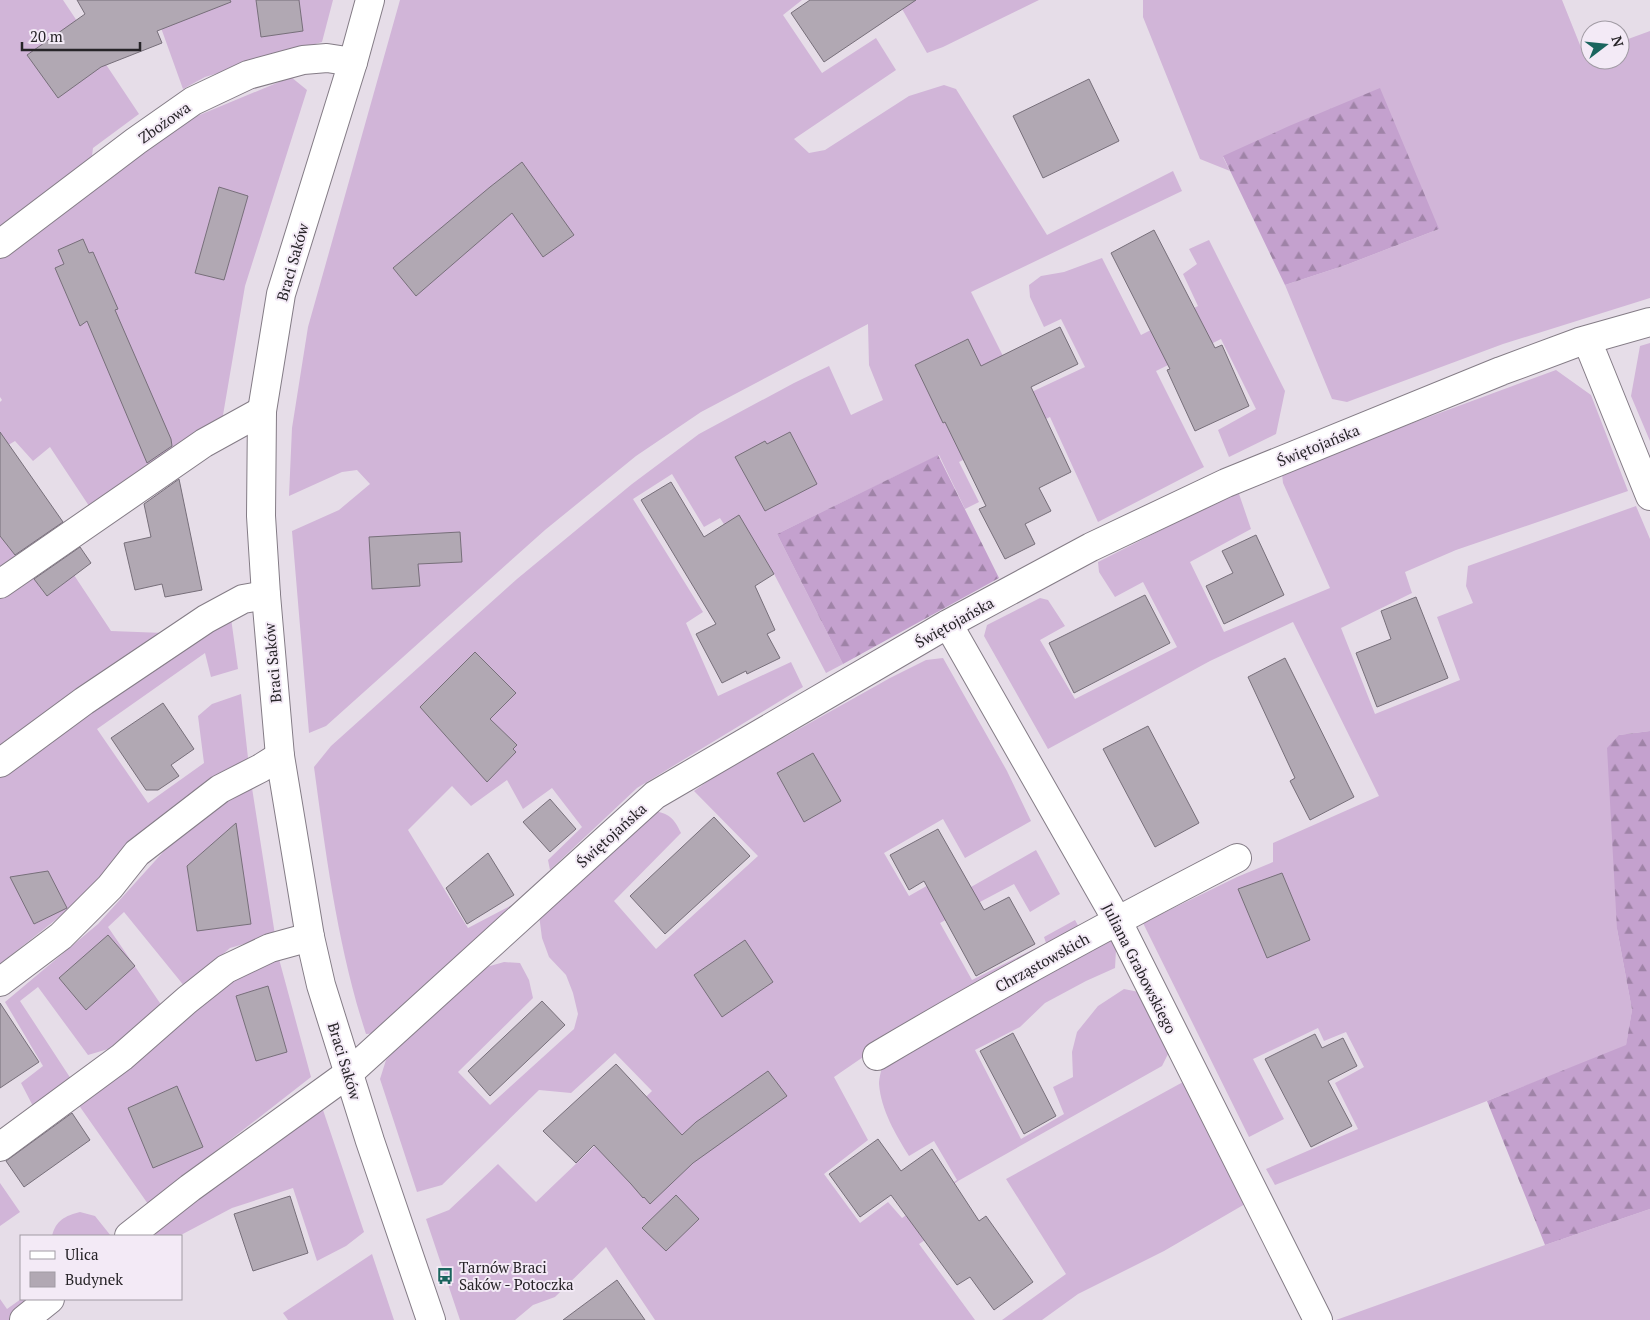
<svg xmlns="http://www.w3.org/2000/svg" width="1650" height="1320" font-family="'PT Serif',serif">
<style>
.grass{fill:#d1b5d8}
.forest{fill:url(#forest-firs)}
.building{fill:#b1a8b3;stroke:#776f7a}
.lines{fill:none;stroke-linecap:round;stroke-linejoin:round}
.street-casing{stroke:#847c86;stroke-width:30}
.secondary-casing{stroke:#847c86;stroke-width:30}
.street{stroke:#fff;stroke-width:28}
.secondary{stroke:#fff;stroke-width:28}
.labels{text-anchor:middle;dominant-baseline:central;stroke-width:4;stroke-linejoin:round;paint-order:stroke}
.street-label{font-size:15px;fill:#272428;stroke:#f3eaf6}
.poi-label{font-size:15px;fill:#272428;stroke:#f3eaf6;text-anchor:start}
</style>
<defs>
<pattern id="forest-firs" width="22" height="20" patternUnits="userSpaceOnUse" patternTransform="scale(1.25)"><rect width="22" height="20" fill="#c4a1ce"/><path d="M5 1l3.5 6h-7zM16 11l3.5 6h-7z" fill="#9f83a7"/></pattern>
</defs>
<rect width="100%" height="100%" fill="#e6dde8"/>
<!-- grass -->
<path class="grass" d="M0 0H63L139 114 93 148 91 163 40 196 0 229Z
M151 0H333L322 42 205 77 183 89Z
M400 0H802L783 15 822 73 876 38 896 70 794 139 809 153 825 150 909 96 944 85 956 89 1047 235 1173 171 1182 191 971 292 1023 396 1085 367 1061 319 1044 327 1030 297 1029 285 1041 276 1064 272 1102 258 1141 335 1198 306 1183 274 1197 264 1189 249 1209 240 1285 391 1276 434 1229 457 1218 430 1256 409 1221 339 1156 371 1204 467 1098 522 1050 417 959 462 979 502 965 509 939 455 777 534 843 664 826 673 774 574 756 544 739 548 720 518 704 527 672 474 633 499 703 612 686 623 718 696 791 662 803 687 637 788 550 870 548 860 582 827 552 788 523 809 507 780 471 806 452 786 408 830 468 928 531 895 379 1033 366 1034C338 948 326 856 314 767L331 746 517 579 632 484 699 434 794 383 829 366 851 415 883 400 869 365 868 324 701 412 636 456 545 530 326 726 309 733 292 531 339 510 370 484 357 470 342 472 289 496 292 428 308 327Z
M897 0H1039L943 47 927 53Z
M1143 0H1562L1584 55 1590 54V60H1620V42L1650 31V298L1503 344 1347 402 1332 399 1285 285 1346 265 1439 229 1223 157 1230 171 1200 159 1143 17Z
M291 77 307 90 245 286 222 421 93 512 50 447 33 461 15 441 0 450V402L2 400 0 397V257L178 124Z
M1650 343V441L1631 396 1640 346Z
M1556 370 1591 395 1628 491 1456 550 1405 572 1412 593 1341 628 1375 714 1460 680 1437 617 1473 603 1466 586 1468 566 1636 506 1650 539V731L1619 735 1617 929 1632 1010 1626 1046 1275 1185 1266 1169 1358 1129 1335 1083 1364 1067 1346 1032 1324 1041 1318 1028 1253 1059 1284 1119 1249 1137 1143 923 1237 877 1273 862V843L1379 796 1293 622 1210 661 1048 749 984 636 987 625 1040 598 1048 600 1065 626 1040 640 1075 699 1177 647 1143 582 1115 597 1099 572 1098 562 1238 491 1251 529 1190 562 1224 632 1330 588 1283 483 1282 474 1318 458Z
M47 503 64 527 0 574V537Z
M31 575 47 596 74 575 111 631 164 633 0 751V596Z
M231 618 238 669 211 677 205 653 97 729 148 803 204 763 198 716 212 704 241 694 248 758 126 852 78 902 0 964V775L46 742Z
M943 658 1007 771 1031 821 965 858 943 819 884 853 909 896 960 867 971 887 1036 850 1060 894 1030 912 1014 884 940 923 972 980 1046 943 1044 937 1075 920 1081 931 901 1031 834 1077 868 1140 824 1174 860 1223 888 1202 902 1218 957 1180 934 1141 909 1156C896 1135 881 1110 879 1084 879 1077 882 1068 884 1061L1110 935 1116 950 1115 968 1086 981 1045 1003 1020 1027 975 1050 1021 1139 1064 1114 1053 1087 1073 1077 1072 1052 1077 1032 1098 1006 1124 989 1139 992 1169 1052 1162 1066 958 1181 922 1207 937 1232 919 1244 975 1320H655L606 1247 555 1297 533 1305 515 1320H460L426 1219 449 1210 498 1164 536 1202 652 1091 615 1053 571 1093 539 1090 442 1185 417 1192 380 1079 386 1060 404 1038 483 968 504 962 520 963 529 980 533 998 458 1072 490 1105 574 1029 578 1014 573 993 566 975 549 957 542 938 539 915 653 811C669 813 674 818 681 833L614 901 656 949 758 856 694 791 715 776 890 678 926 660Z
M252 788 275 935 230 948 185 987 124 912 108 927 162 1006 115 1047 88 1055 38 987 20 1001 73 1082 35 1110 21 1083 43 1066 5 1002 98 924 192 820Z
M279 959 311 1077 148 1204 78 1104 230 979Z
M1183 1082 1245 1204 1164 1251 1078 1294 1042 1320H1002L1066 1274 1006 1179Z
M322 1107 364 1232 346 1246 317 1261 293 1188 232 1208 179 1236H148Z
M0 1183 20 1212 0 1226Z
M1650 1209V1320H1336L1545 1245Z
M80 1212 95 1216 111 1236H52C56 1220 65 1216 80 1212Z
M372 1254 394 1320H288L283 1313Z
M0 1299 7 1309 21 1299H41L15 1320H0Z"/>
<!-- forest -->
<path class="forest" d="M1380 88 1439 229 1346 265 1285 285 1223 156 1289 126Z
M938 455 999 578 843 664 777 534Z
M1650 731V1209L1545 1245 1487 1101 1626 1045 1632 1010 1617 929 1607 748 1619 735Z"/>
<!-- building -->
<path class="building" d="M77 0H230L231 2 157 31 162 43 101 67 58 98 27 55 85 14Z
M256 0H299L303 31 261 37Z
M810 0H916L824 62 791 13Z
M1089 79 1119 141 1043 178 1013 116Z
M522 162 574 235 543 257 512 213 416 296 393 268 490 187Z
M219 187 248 196 224 280 195 273Z
M1154 230 1215 348 1222 345 1249 406 1195 431 1167 370 1170 369 1111 253Z
M83 239 89 253 93 252 118 309 115 310 171 439 172 446 147 463 87 321 80 326 55 268 64 264 58 250Z
M1060 327 1078 364 1031 387 1071 472 1039 488 1051 511 1025 524 1035 544 1005 559 979 509 986 506 945 422 943 423 915 365 968 339 981 366Z
M0 432 63 522 15 555 0 536Z
M790 432 817 484 765 511 735 457 765 441 767 444Z
M179 479 202 590 165 597 162 584 135 590 124 543 151 537 144 504Z
M671 482 704 537 739 515 774 574 755 586 775 630 767 634 780 658 747 674 746 671 722 683 696 634 716 624 641 500Z
M460 532 462 562 418 564 420 586 372 589 369 537Z
M1256 535 1284 595 1224 624 1206 586 1233 573 1222 551Z
M80 547 91 563 47 596 34 579Z
M1145 595 1170 643 1074 693 1049 643Z
M1416 597 1448 678 1377 707 1356 653 1391 639 1381 611Z
M475 652 516 693 490 719 517 745 513 749 516 752 487 782 420 707Z
M1285 658 1354 797 1310 820 1290 781 1295 778 1248 677Z
M163 703 194 749 171 765 179 776 158 790H146L111 738Z
M1148 726 1199 823 1155 847 1103 749Z
M813 753 841 801 804 822 777 773Z
M550 799 576 829 550 852 523 822Z
M714 817 750 856 665 934 630 896Z
M236 823 251 924 197 931 187 866Z
M938 829 984 910 1009 897 1035 944 976 976 924 881 909 890 890 855Z
M488 853 514 895 467 924 446 888Z
M48 871 67 908 34 924 10 877Z
M1282 873 1310 940 1267 958 1238 889Z
M108 935 135 966 86 1010 59 978Z
M745 940 773 982 722 1017 694 975Z
M268 986 287 1052 256 1061 236 996Z
M542 1001 565 1025 490 1096 468 1071Z
M0 1003 39 1062 0 1088Z
M1013 1033 1056 1116 1024 1134 980 1051Z
M1315 1034 1322 1048 1343 1038 1357 1066 1328 1081 1352 1126 1311 1147 1265 1059Z
M616 1064 682 1135 696 1122 768 1071 787 1096 693 1163 650 1204 644 1197 643 1198 631 1184 594 1145 576 1163 543 1131Z
M177 1086 203 1147 153 1168 128 1108Z
M72 1113 90 1140 24 1187 6 1161Z
M878 1139 901 1171 932 1149 979 1221 986 1216 1033 1282 994 1310 970 1277 957 1285 891 1195 860 1217 829 1174Z
M676 1195 699 1219 666 1251 642 1228Z
M290 1196 308 1253 253 1271 234 1214Z
M617 1280 645 1320H563Z"/>
<g class="lines">
<!-- street casing -->
<g class="street-casing">
<path id="street" d="M0 244 136 141 193 101 248 75 303 60 327 58 353 62
M1587 340 1650 496
M0 584 204 443 262 411
M948 624 1117 920 1318 1320
M0 763 84 701 206 619 243 599 266 595
M0 982 61 936 110 887 137 853 220 789 261 768 280 756
M877 1056C995 986 1115 921 1237 858
M0 1147 122 1057 187 1000 226 969 270 948 310 937
M129 1236 190 1188 349 1073 655 795 948 624 1091 547 1226 483 1501 371 1579 342 1650 322
M24 1320 50 1299"/>
</g>
<!-- secondary casing -->
<g class="secondary-casing">
<path id="secondary" d="M370 0 353 62 281 294 262 411 261 516 266 595 280 756 310 937 321 985 370 1141 431 1320"/>
</g>
<!-- street -->
<use href="#street" class="street"/>
<!-- secondary -->
<use href="#secondary" class="secondary"/>
</g>
<!-- icons -->
<defs>
<g id="bus-bare" transform="scale(1.35)"><path d="M-5-6H5V4H4V6H2V4H-2V6H-4V4H-5ZM-3.5-4V0h7V-4ZM-3.5 1.2v1.5H-2V1.2ZM2 1.2v1.5H3.5V1.2Z" fill="#1a655e" stroke="#f3eaf6" stroke-width="2.5" paint-order="stroke"/></g>
</defs>
<g fill-rule="evenodd">
<use href="#bus-bare" x="445" y="1276"/>
</g>
<g class="labels">
<!-- street labels -->
<g class="street-label">
<text transform="translate(164 122) rotate(-35)">Zbożowa</text>
<text transform="translate(292 262) rotate(-74)">Braci Saków</text>
<text transform="translate(1318 445) rotate(-22)">Świętojańska</text>
<text transform="translate(954 622) rotate(-29)">Świętojańska</text>
<text transform="translate(272 663) rotate(-95)">Braci Saków</text>
<text transform="translate(611 835) rotate(-42)">Świętojańska</text>
<text transform="translate(1042 962) rotate(-29)">Chrząstowskich</text>
<text transform="translate(1140 968) rotate(63)">Juliana Grabowskiego</text>
<text transform="translate(345 1061) rotate(73)">Braci Saków</text>
</g>
<!-- poi labels -->
<g class="poi-label">
<text x="459" y="1267">Tarnów Braci<tspan x="459" dy="17">Saków - Potoczka</tspan></text>
</g>
</g>
<!-- legend -->
<rect x="20" y="1235" width="162" height="65" fill="#f3eaf6" stroke="#a19ba4"/>
<rect x="30" y="1251" width="25" height="8" fill="#ffffff" stroke="#a19ba4"/>
<text x="65" y="1260" font-size="15" fill="#272428">Ulica</text>
<rect x="30" y="1272" width="25" height="15" fill="#b1a8b3" stroke="#a19ba4"/>
<text x="65" y="1285" font-size="15" fill="#272428">Budynek</text>
<!-- north arrow -->
<g transform="translate(1605 45) rotate(74)"><circle r="24" fill="#f3eaf6" stroke="#a19ba4"/>
<path d="M0-4L9 19L0 12L-9 19Z" fill="#1a655e"/>
<text y="-8" font-size="14" font-weight="bold" text-anchor="middle" fill="#272428">N</text>
</g>
<!-- scale -->
<path d="M22 42v8h118v-8" fill="none" stroke="#272428" stroke-width="2.5"/>
<text x="30" y="42" font-size="15" fill="#272428" stroke="#f3eaf6" stroke-width="4" paint-order="stroke">20 m</text>
</svg>
